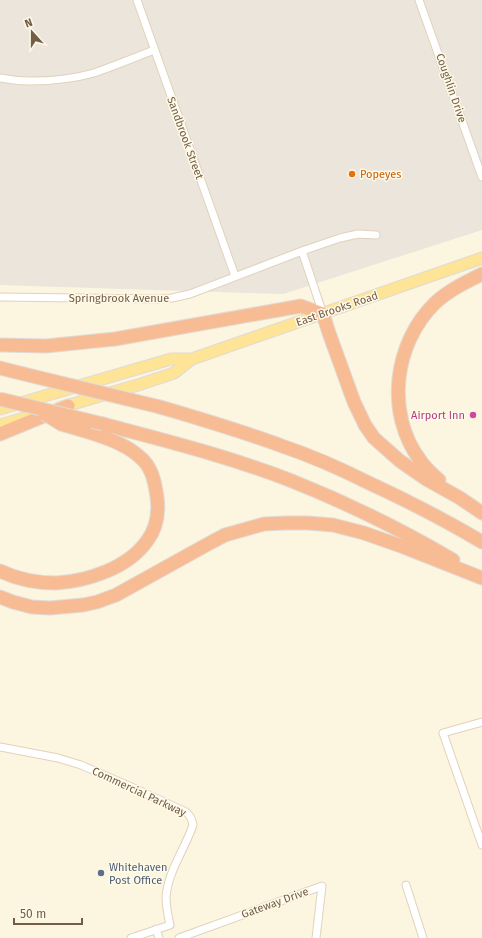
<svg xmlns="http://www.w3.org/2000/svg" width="482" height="938" font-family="'Fira Sans',sans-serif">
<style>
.industrial{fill:#ebe5dc}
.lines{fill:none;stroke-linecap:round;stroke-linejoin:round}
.street-casing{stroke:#e1d2bc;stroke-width:9}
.primary-casing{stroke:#e0dbd7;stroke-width:13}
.highway-casing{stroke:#e0dbd7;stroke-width:15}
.street{stroke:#fff;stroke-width:7}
.primary{stroke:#fde497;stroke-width:11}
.highway{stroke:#f8bc95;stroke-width:13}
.highway-bridge-casing{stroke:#e0dbd7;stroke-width:15;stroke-linecap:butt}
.highway-bridge{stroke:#f8bc95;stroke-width:13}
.food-dot{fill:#e8710a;stroke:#fff9e7;stroke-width:1.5}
.hotel-dot{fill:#d1479c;stroke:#fff9e7;stroke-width:1.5}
.service-dot{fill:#5c6f8a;stroke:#fff9e7;stroke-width:1.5}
.labels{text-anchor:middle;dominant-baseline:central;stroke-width:3;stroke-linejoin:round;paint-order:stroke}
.street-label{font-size:11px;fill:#735d47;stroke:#fff9e7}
.food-label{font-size:11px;fill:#c56008;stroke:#fff9e7;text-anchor:start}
.hotel-label{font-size:11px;fill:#b23c85;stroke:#fff9e7;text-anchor:end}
.service-label{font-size:11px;fill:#4e5e75;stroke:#fff9e7;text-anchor:start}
</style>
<rect width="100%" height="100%" fill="#fcf5e0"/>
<!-- industrial -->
<path class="industrial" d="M0 0H482V230L283 294 0 285Z"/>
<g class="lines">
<!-- street casing -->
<g class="street-casing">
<path id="street" d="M137 0 235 276
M419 0 482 177
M0 78C10 80 20 81 30 81 52 81 73 79 94 73 114 66 134 58 154 50
M302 251 323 314
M0 297 158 299 172 298 190 294 302 251 340 238 358 234 376 235
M482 722 443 733 482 845
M0 747 58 758 81 765 136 789 186 812C190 815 192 819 193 825 185 849 168 871 166 897 166 906 168 916 170 925L131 938
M406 885 423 938
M156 929 159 938
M179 938 322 886 316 938"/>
</g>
<!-- primary casing -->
<g class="primary-casing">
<path id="primary" d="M59 408 141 384 174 373 192 359 482 258
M0 409 171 359H192
M0 425 28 417"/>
</g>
<!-- highway casing -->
<g class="highway-casing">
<path id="highway" d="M0 345 46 346 115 339 301 306 323 314 329 333 354 402 365 425 374 438 400 461 426 479 460 498 482 513
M0 368 24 374
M160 407C201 419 242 431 282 446 312 456 341 469 369 483 408 501 445 520 482 542
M103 424C167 441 231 457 292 481 347 503 402 530 453 560
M0 434 68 406
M439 480C432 474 425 468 420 460 385 413 394 343 435 303 449 290 466 282 482 274
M0 571C17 579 37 583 56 583 88 581 128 568 147 541 157 528 159 512 157 497 155 484 153 471 144 461 128 444 106 438 85 431
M0 597 13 602 32 607 50 608 83 605 97 602 116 595 208 544 225 535 264 524 286 523H308L333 525 364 533 401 546 482 578"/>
</g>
<!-- street -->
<use href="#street" class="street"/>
<!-- primary -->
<use href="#primary" class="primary"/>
<!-- highway -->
<use href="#highway" class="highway"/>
<!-- highway-bridge casing -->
<g class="highway-bridge-casing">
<path id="highway-bridge" d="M24 374 160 407
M0 399 103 424
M45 414 61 424 85 431"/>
</g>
<!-- highway-bridge -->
<use href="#highway-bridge" class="highway-bridge"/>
</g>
<!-- markers -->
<circle class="food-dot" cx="352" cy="174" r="4"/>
<circle class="hotel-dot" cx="473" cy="415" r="4"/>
<circle class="service-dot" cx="101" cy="873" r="4"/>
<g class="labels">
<!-- street labels -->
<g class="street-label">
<text transform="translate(451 88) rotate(71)">Coughlin Drive</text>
<text transform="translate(185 138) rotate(70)">Sandbrook Street</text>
<text x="119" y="298">Springbrook Avenue</text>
<text transform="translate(337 309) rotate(-19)">East Brooks Road</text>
<text transform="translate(139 792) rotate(25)">Commercial Parkway</text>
<text transform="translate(275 903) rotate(-20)">Gateway Drive</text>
</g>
<!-- food labels -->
<g class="food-label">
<text x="360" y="174">Popeyes</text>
</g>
<!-- hotel labels -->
<g class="hotel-label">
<text x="465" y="415">Airport Inn</text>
</g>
<!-- service labels -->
<g class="service-label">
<text x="109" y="867">Whitehaven<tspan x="109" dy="13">Post Office</tspan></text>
</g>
</g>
<!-- north arrow -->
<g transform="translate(32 32) rotate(339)" stroke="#fff9e7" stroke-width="3" paint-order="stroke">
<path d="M0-3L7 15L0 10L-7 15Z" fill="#735d47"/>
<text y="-6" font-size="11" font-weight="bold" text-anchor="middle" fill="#735d47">N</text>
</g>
<!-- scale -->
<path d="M14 918v6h68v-6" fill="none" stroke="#735d47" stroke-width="2"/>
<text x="20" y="918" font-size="12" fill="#735d47" stroke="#fff9e7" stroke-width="3" paint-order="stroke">50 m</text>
</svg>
